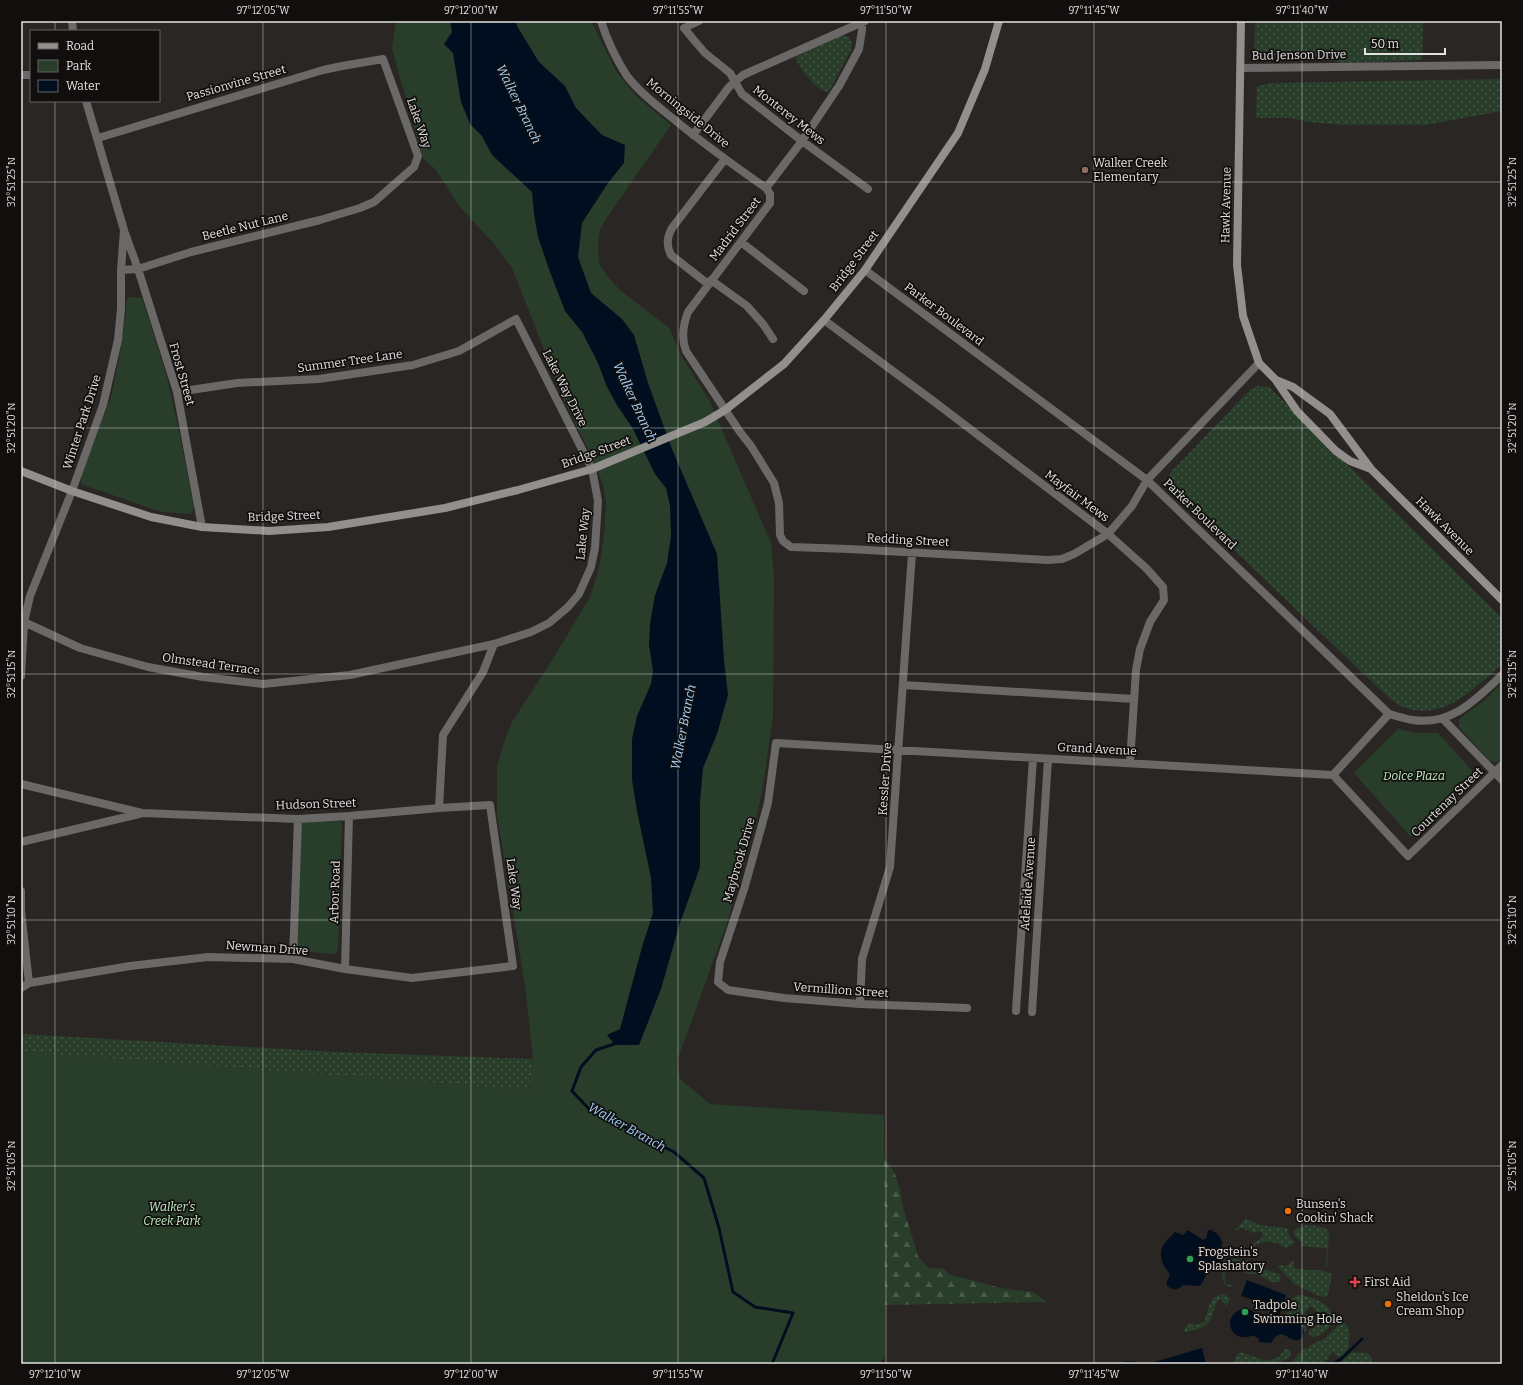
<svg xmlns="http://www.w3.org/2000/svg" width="1523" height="1385" font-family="Bitter,serif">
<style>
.grass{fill:url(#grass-dots)}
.forest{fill:url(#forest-firs)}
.green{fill:#293e2a}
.water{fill:#000e20}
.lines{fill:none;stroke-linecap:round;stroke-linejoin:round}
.stream{stroke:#000e20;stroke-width:3}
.street{stroke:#6b6968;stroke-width:8}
.secondary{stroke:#928f8d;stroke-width:8}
.ticks{fill:none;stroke:#e4e1e0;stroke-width:1;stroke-opacity:0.45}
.education-dot{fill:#8d6e63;stroke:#110f0e;stroke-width:1.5}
.food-dot{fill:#e8710a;stroke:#110f0e;stroke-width:1.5}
.leisure-dot{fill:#2e9e5b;stroke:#110f0e;stroke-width:1.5}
.health-dot{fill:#e0444e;stroke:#110f0e;stroke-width:1.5}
.labels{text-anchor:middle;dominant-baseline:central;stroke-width:3.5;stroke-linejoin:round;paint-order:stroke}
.street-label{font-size:12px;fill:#e4e1e0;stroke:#110f0e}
.poi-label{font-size:12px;fill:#e4e1e0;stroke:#110f0e;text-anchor:start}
.park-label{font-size:12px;font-style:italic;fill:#c1efc2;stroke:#110f0e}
.water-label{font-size:13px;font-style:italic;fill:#a2d0fb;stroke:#110f0e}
.neatline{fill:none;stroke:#e4e1e0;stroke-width:1.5}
.ticks-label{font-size:10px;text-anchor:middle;fill:#e4e1e0}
</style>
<defs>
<pattern id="grass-dots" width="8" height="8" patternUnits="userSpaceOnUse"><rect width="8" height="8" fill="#293e2a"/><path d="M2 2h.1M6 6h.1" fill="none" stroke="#485a49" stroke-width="1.8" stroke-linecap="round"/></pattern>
<pattern id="forest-firs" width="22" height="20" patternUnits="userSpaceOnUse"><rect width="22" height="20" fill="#293e2a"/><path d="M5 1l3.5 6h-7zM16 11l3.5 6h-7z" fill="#485a49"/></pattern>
</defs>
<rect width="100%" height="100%" fill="#2a2624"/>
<!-- grass -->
<path class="grass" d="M1255 21H1423L1422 60 1343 63 1316 57 1254 56Z
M841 35C851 36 853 40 851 50L828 93C813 87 801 70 795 57Z
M1502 79V111L1425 125H1343L1308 122 1292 118H1256L1257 87 1269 83Z
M1256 386 1269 387 1274 392 1502 618V664C1473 689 1441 725 1399 705 1390 700 1375 684 1367 677L1169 488C1165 481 1168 477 1172 471L1249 391Z
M21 1034 337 1052 533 1059 529 1090 21 1052Z
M1246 1218 1259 1225 1287 1228 1290 1237 1295 1243 1286 1248C1272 1240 1266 1239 1252 1247L1251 1245 1263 1237 1262 1233 1259 1231 1254 1233 1242 1228 1233 1231 1238 1227Z
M1311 1225 1325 1228 1329 1232 1327 1267 1325 1266H1326L1327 1248 1301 1246V1242L1294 1235V1231C1300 1226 1304 1225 1311 1225Z
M1236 1259 1248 1261 1259 1269 1270 1271 1274 1273H1278L1280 1275 1281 1278 1279 1282H1271L1259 1275 1244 1273 1240 1267 1233 1265C1225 1269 1223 1275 1226 1284L1234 1286 1227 1287C1222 1281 1221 1274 1225 1268L1223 1264 1224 1260Z
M1294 1261V1268C1306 1272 1323 1267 1332 1275L1328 1294 1326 1297 1319 1296 1294 1284 1278 1267 1279 1265 1287 1266 1290 1262Z
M1224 1294 1230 1299 1227 1306 1220 1299C1212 1306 1214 1321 1205 1326 1199 1329 1192 1330 1186 1332L1183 1331 1189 1323 1195 1325 1204 1322C1210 1310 1207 1296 1224 1294Z
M1298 1295C1317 1295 1349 1314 1323 1333 1319 1335 1316 1337 1311 1337L1308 1332C1311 1329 1313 1328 1316 1326 1324 1318 1317 1311 1311 1306L1304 1313 1310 1318 1314 1314 1315 1321 1313 1324 1307 1327 1304 1334C1299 1319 1298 1322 1284 1325L1278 1319 1279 1316 1283 1315 1290 1310C1288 1304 1291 1298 1298 1295Z
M1344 1323C1353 1328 1348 1339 1349 1347L1343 1356 1338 1357 1333 1352 1329 1355V1359L1320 1364H1290L1304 1348 1308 1349 1309 1346 1324 1339 1340 1324Z
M1285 1349 1290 1350 1291 1352 1290 1357 1277 1364H1234L1236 1356 1240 1352 1267 1361 1279 1357Z
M1352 1351 1354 1353H1368L1372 1358 1371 1364H1339Z"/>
<!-- forest -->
<path class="forest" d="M870 1157 886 1160 895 1174 900 1190 903 1207 918 1256 928 1268 944 1269 950 1275 983 1283 1000 1288 1033 1292 1047 1302 885 1305V1356L879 1364H633Z"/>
<!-- green -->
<path class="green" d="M396 21H591L616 71 637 97 671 125 606 219 600 230 598 246 599 263 607 276 620 290 669 328 682 357 709 400 771 543 774 576 773 716 763 787 754 830 728 920 677 1061 680 1079 710 1104 884 1115 885 1356 879 1364H21V1052L529 1090 533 1059 525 985 497 815V767L506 736 512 722 551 662 590 597 599 568 604 535 606 504 603 484 588 449 565 402 512 268 495 245 459 206 436 170 423 158 392 49Z
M129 297 142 298 167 377 184 455 194 508 191 514 161 512 81 484 82 473 111 397 119 359 126 312V303L127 299Z
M1502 683V759C1498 763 1496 763 1490 761L1459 727V720L1464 715 1484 701Z
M1398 729 1417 733H1438L1475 774 1411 837 1354 773Z
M333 820 342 822 338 950 334 954 297 951 301 824 303 821Z"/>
<!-- water -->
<path class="water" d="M450 21H516L517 26 539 62 565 86 576 108 602 135 625 145 624 163 608 183 582 223 578 257 591 293 622 319 634 335 648 383 672 449 717 554 724 660 728 695 717 734 703 768 700 802V867L679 926 661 989 639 1045H615L607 1035 620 1029 642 947 653 913 651 878 637 811 632 780V739L637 716 651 684 653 671 649 645 650 624 655 595 667 563 671 536 670 506 666 488 655 474 633 429 617 405 607 387 598 363 582 332 565 311 550 272 538 237 534 214 532 192 492 155 482 136 470 124 461 102 453 53 444 44 452 32Z
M1188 1230 1203 1240 1206 1238 1208 1230H1211C1223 1236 1225 1244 1217 1255V1258L1223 1262V1264L1211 1261C1205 1268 1207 1280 1199 1286L1183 1285C1177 1291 1173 1290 1167 1286V1281L1170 1275C1168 1271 1164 1267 1163 1264 1157 1248 1165 1242 1175 1232L1183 1235Z
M1247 1280 1286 1295 1278 1319 1284 1325 1292 1322 1299 1323C1303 1326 1305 1330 1303 1335 1298 1347 1288 1335 1281 1334L1276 1336 1271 1343 1259 1342V1339L1255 1336C1251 1335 1248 1338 1243 1337 1235 1337 1230 1330 1230 1322 1231 1314 1240 1307 1249 1309 1256 1312 1263 1323 1270 1313V1308L1268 1305 1241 1296Z
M1202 1348 1206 1364H1125V1361L1151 1363Z"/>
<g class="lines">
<!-- stream -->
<path class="stream" d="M617 1043 596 1050 581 1067 572 1091 590 1110 674 1152 704 1178 719 1228 733 1292 755 1307 793 1313 772 1364
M1333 1364 1341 1359 1362 1339"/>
<!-- street -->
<path class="street" d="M72 21 73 31
M601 21C607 40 616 59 627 76 641 94 659 107 676 121 705 145 736 167 766 188
M699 21 684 28 693 39 705 53 730 73 742 94 802 141 868 189
M862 22V30L859 49 839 86 802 141 766 188 770 194V203L688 312C683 325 681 338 686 351L740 432 751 446 774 483 779 503 780 535 783 541 791 547 849 549 1048 560 1062 559 1074 554 1108 534 1132 506 1147 480 1259 363
M1241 68 1502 65
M21 75H31
M693 135 729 87 743 75 865 21
M98 138 323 70 342 66 383 59 418 156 414 167 374 202 360 208 320 220 191 252 138 269 121 270
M125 233 138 269 177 392 202 527
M741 242 804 291
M865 270 1147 480 1389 714C1397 716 1405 719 1413 720 1452 726 1476 699 1502 675
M711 280 747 306 763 324 773 339
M708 284 671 255C666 246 667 237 672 228L725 159
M824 320 936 403 1108 534 1146 568 1163 587 1164 600 1150 622 1140 649 1136 670 1130 763
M24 622 80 648 148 667 203 677 263 684 350 675 494 644 531 632 549 623 568 607 579 594 591 567 595 548 598 501 592 469 516 319 459 351 413 365 319 379 237 383 177 392
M21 676 24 622 30 596 72 491 103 405 118 340 121 309V270L124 230 86 101
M903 685 1134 699
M1443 719 1502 780
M1333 775 1408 856 1502 765
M21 784 142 813 298 819 349 816 439 808 490 805 513 966 412 978 345 969 293 959 208 957 130 966 29 983 21 988
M439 808 443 735 483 672 494 644
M21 842 139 814
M21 891V911L29 983
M293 959 298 819
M345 969 349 816
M860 1004 862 959 890 867 912 553
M967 1008 860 1004 784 998 728 990 718 982 720 962 745 886 768 803 776 743 1333 775 1389 714
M1016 1011 1033 758
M1032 1012 1048 759"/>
<!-- secondary -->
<path class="secondary" d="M1241 21 1237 265 1243 316 1259 363 1275 379 1297 411 1336 451 1350 461 1371 469
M1276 380 1293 387 1330 414 1371 469 1502 600
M21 471 72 491 151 517 202 527 269 531 328 527 445 508 518 490 592 469 705 422 725 410 784 364 824 320 865 270 958 133 985 69 999 21"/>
</g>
<!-- ticks -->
<path class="ticks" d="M55 21V31M263 21V1364M471 21V1364M678 21V1364M886 21V1364M1094 21V1364M1302 21V1364M55 101V1364M21 182H1502M21 428H1502M21 674H1502M21 920H1502M21 1166H1502"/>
<!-- markers -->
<circle class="education-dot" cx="1085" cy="170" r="4"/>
<g class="food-dot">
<circle cx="1288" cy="1211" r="4"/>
<circle cx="1388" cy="1304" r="4"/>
</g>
<g class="leisure-dot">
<circle cx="1190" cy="1259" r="4"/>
<circle cx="1245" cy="1312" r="4"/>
</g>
<path class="health-dot" d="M1353 1276h4v4h4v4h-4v4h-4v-4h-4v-4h4z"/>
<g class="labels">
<!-- street labels -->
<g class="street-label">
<text transform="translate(1299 55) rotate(-1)">Bud Jenson Drive</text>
<text transform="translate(236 83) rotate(-16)">Passionvine Street</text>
<text transform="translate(688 113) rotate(39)">Morningside Drive</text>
<text transform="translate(789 115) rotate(38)">Monterey Mews</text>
<text transform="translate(419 123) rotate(71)">Lake Way</text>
<text transform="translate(1226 205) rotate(-89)">Hawk Avenue</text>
<text transform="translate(245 226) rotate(-14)">Beetle Nut Lane</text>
<text transform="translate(735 229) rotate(-53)">Madrid Street</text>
<text transform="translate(854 261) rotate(-53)">Bridge Street</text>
<text transform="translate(944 314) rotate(37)">Parker Boulevard</text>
<text transform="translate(350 361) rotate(-8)">Summer Tree Lane</text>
<text transform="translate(182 374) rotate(74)">Frost Street</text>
<text transform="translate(565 388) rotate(63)">Lake Way Drive</text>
<text transform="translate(82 422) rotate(-72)">Winter Park Drive</text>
<text transform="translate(596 452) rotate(-20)">Bridge Street</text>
<text transform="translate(1077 496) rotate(37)">Mayfair Mews</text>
<text transform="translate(1200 514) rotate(44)">Parker Boulevard</text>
<text transform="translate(284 516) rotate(-2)">Bridge Street</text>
<text transform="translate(1445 526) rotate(45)">Hawk Avenue</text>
<text transform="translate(583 534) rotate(-84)">Lake Way</text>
<text transform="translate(908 540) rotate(3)">Redding Street</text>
<text transform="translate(211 664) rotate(8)">Olmstead Terrace</text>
<text transform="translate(1097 749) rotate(3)">Grand Avenue</text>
<text transform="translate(885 779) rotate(-86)">Kessler Drive</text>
<text transform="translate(1447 802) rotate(-44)">Courtenay Street</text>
<text transform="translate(316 804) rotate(-2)">Hudson Street</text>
<text transform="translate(739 860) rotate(-74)">Maybrook Drive</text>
<text transform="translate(514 884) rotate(82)">Lake Way</text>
<text transform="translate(1028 884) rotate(-86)">Adelaide Avenue</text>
<text transform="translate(335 892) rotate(-88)">Arbor Road</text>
<text transform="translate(267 948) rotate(4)">Newman Drive</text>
<text transform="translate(841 990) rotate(4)">Vermillion Street</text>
</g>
<!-- poi labels -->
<g class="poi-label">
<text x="1093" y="163">Walker Creek<tspan x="1093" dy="14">Elementary</tspan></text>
<text x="1296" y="1204">Bunsen's<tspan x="1296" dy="14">Cookin' Shack</tspan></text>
<text x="1198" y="1252">Frogstein's<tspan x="1198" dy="14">Splashatory</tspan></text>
<text x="1364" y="1282">First Aid</text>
<text x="1396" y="1297">Sheldon's Ice<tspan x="1396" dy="14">Cream Shop</tspan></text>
<text x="1253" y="1305">Tadpole<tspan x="1253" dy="14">Swimming Hole</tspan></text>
</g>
<!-- park labels -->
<g class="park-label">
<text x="1414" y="776">Dolce Plaza</text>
<text x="172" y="1207">Walker's<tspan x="172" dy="14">Creek Park</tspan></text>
</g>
<!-- water labels -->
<g class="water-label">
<text transform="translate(519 104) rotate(64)">Walker Branch</text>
<text transform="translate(635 402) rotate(65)">Walker Branch</text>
<text transform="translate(683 727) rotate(-79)">Walker Branch</text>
<text transform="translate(627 1127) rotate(29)">Walker Branch</text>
</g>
</g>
<!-- border -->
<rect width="1523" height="1385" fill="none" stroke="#110f0e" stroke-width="44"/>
<!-- legend -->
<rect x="30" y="30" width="130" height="72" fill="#110f0e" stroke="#656362"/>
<rect x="38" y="43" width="20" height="6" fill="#928f8d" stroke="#656362"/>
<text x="66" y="50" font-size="12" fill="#e4e1e0">Road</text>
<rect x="38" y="60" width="20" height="12" fill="#293e2a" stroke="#656362"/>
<text x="66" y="70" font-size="12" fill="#e4e1e0">Park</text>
<rect x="38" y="80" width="20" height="12" fill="#000e20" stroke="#656362"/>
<text x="66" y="90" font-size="12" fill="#e4e1e0">Water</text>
<!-- scale -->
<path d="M1365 48v6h80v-6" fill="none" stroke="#e4e1e0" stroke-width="2"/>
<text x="1371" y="48" font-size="12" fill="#e4e1e0" stroke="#110f0e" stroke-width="3" paint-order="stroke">50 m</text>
<rect x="22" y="22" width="1479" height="1341" class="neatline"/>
<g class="ticks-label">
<text x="263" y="14">97°12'05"W</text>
<text x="471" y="14">97°12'00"W</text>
<text x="678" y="14">97°11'55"W</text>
<text x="886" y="14">97°11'50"W</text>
<text x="1094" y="14">97°11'45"W</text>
<text x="1302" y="14">97°11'40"W</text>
<text transform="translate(11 182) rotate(-90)" y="4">32°51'25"N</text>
<text transform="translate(1512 182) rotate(-90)" y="4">32°51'25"N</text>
<text transform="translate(11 428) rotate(-90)" y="4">32°51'20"N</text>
<text transform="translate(1512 428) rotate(-90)" y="4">32°51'20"N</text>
<text transform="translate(11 674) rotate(-90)" y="4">32°51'15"N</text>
<text transform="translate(1512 674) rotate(-90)" y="4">32°51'15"N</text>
<text transform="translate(11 920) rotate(-90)" y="4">32°51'10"N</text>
<text transform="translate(1512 920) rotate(-90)" y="4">32°51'10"N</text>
<text transform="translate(11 1166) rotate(-90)" y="4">32°51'05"N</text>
<text transform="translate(1512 1166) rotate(-90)" y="4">32°51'05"N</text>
<text x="55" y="1378">97°12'10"W</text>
<text x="263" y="1378">97°12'05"W</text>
<text x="471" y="1378">97°12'00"W</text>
<text x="678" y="1378">97°11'55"W</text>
<text x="886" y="1378">97°11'50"W</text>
<text x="1094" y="1378">97°11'45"W</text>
<text x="1302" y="1378">97°11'40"W</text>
</g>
</svg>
